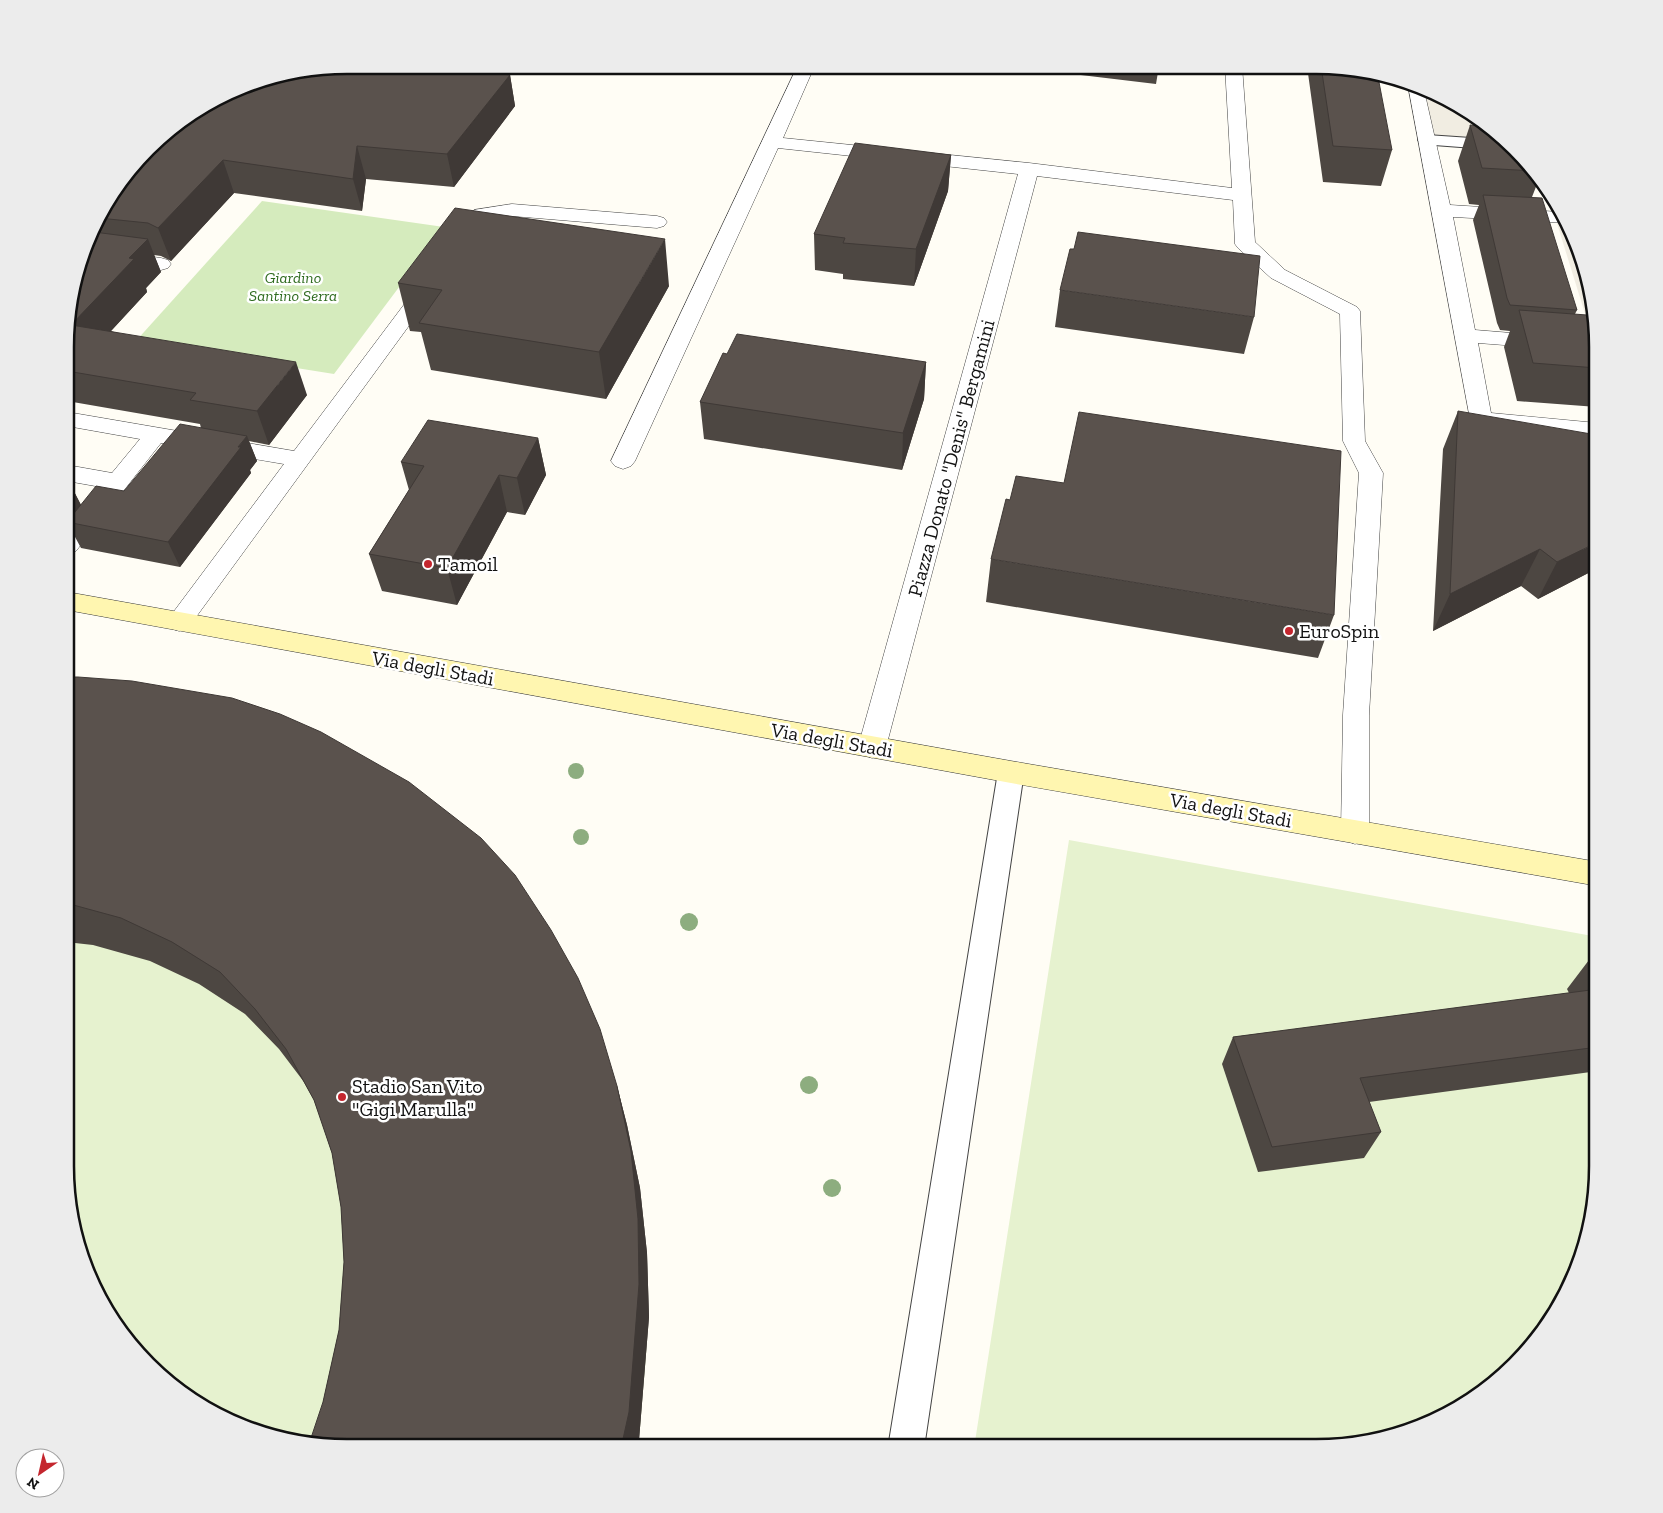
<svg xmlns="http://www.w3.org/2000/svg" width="1663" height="1513" font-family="'Zilla Slab',serif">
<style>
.green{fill:#d5ebbd}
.pitch{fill:#e6f2cf}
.plaza{fill:#f1ede2}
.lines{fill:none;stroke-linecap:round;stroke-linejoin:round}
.lane-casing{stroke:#444;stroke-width:2}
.street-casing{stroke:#444;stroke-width:1}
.secondary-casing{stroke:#333;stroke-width:1}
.lane{fill:#fff;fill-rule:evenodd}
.street{fill:#fff;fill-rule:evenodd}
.secondary{fill:#fff6b0;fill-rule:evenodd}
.tree{fill:#8dad7f}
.wall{fill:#4d4742}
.shaded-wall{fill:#3f3936}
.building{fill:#5a524d;stroke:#3f3936}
.poi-dot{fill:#c4262e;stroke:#fff;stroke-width:2}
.labels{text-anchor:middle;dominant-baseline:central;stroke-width:5;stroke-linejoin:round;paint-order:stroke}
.far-park-label{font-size:16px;font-style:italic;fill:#2f6b1f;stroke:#fff}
.street-label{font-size:20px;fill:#111;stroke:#fff}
.poi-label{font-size:20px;fill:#111;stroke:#fff;text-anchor:start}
.rim{fill:none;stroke:#111;stroke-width:2.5}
</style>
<rect width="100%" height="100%" fill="#fffdf5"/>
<!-- green -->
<path class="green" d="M262 201 444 227 334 374 135 342Z"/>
<!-- pitch -->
<path class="pitch" d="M67 723H105L610 1069C642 1178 655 1278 643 1391 641 1410 641 1429 637 1448H347L239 1426 176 1390 135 1352 87 1274 66 1184Z
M1069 840 1598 937V1166L1576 1274 1540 1337 1502 1378 1424 1426 1334 1447 974 1448Z"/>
<!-- plaza -->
<path class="plaza" d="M1415 87 1441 94 1508 145 1427 140Z
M1555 217 1563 218 1576 239 1597 328V346H1595Z"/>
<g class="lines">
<!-- lane casing -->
<g class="lane-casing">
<path id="lane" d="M1427 135 1500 140 1508 146 1500 150 1421 144 1418 140 1421 136Z
M1011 762 1020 765 1024 772 924 1448H888L998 772 1002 765Z"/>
</g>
<!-- street casing -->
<g class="street-casing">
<path id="street" d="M798 65H815L783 138 1029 163 1232 188 1225 66H1242L1255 242 1285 270 1357 307 1360 311 1365 441 1383 473 1369 715V832L1365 840 1355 844 1345 840 1341 832 1343 715 1359 473 1343 441 1340 314 1271 278 1238 248 1235 244 1233 200 1037 176 886 747 882 754 872 758 862 754 858 747 1018 174 778 148 635 461 631 466 623 469 615 466 611 461Z
M1408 85 1424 90 1450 205 1560 212 1567 223 1453 217 1475 330 1597 340V352L1478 343 1491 413 1597 423V437L1481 426 1473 424 1470 419Z
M512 204 657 216 664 218 667 222 664 226 657 228 512 216 487 219C479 231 473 245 457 241L454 237 474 210Z
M88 248 161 258 168 260 171 264 168 268 161 270 84 260Z
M428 280 435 282 438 286 188 628 179 631 170 628 166 622 284 464 161 443 76 551 67 553V529L101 487 67 481V465L112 473 140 439 67 426V412L294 451 421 282Z"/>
</g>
<!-- secondary casing -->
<g class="secondary-casing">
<path id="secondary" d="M67 592 1011 761 1598 862V886L1011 783 67 610Z"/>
</g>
<!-- lane -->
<use href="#lane" class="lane"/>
<!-- street -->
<use href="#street" class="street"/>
<!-- secondary -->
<use href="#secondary" class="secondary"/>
</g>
<!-- trees -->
<g class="tree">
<circle cx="576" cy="771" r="8"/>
<circle cx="581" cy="837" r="8"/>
<circle cx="689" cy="922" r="9"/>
<circle cx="809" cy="1085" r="9"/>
<circle cx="832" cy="1188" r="9"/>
</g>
<!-- wall -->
<path class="wall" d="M1005 65 1159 66 1156 84 1005 66Z
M440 66 510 75 515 106 454 187 366 179 362 211 234 193 171 261 161 256 154 255 161 272 146 288 147 292 111 331 307 395 269 445 249 441 257 461 250 470 251 473 180 567 81 548 68 524 67 526V478L81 505 124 491 201 428 200 424 67 401V310L103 206Z
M1307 66H1335L1392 150 1381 186 1323 182Z
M1470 125 1528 161 1539 179 1532 197 1577 310 1575 314 1591 329 1597 330V407L1517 401 1504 347 1510 331 1500 330 1497 323 1473 220 1479 205 1469 204 1458 161Z
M951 155 948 191 914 286 843 279V274L815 270 814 234Z
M398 283 669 286 606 399 431 370 421 332 410 331Z
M1060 290 1254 317 1244 354 1055 327Z
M727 354 926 362 924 399 902 470 704 439 700 402Z
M1458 411 1598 568 1538 599 1521 586 1433 631 1443 449Z
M538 438 546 475 525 515 507 512 457 605 382 591 369 554 409 490 401 462Z
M991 559 1334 615 1318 658 986 602Z
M1598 620V698L1589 636Z
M67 677 617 1086 627 1125 640 1188 647 1253 649 1317 639 1440 323 1402 339 1330 344 1262 341 1207 332 1153 314 1100 304 1082 279 1049 245 1014 199 984 150 961 93 945 66 942Z
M1598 959V1071L1369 1102 1381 1132 1364 1158 1258 1172 1222 1064 1233 1037 1569 993 1567 989 1589 960Z"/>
<!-- shaded-wall -->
<path class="shaded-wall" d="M510 75 515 106 454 187 447 154Z
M357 146 366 179 362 211 353 179Z
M951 155 948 191 914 286 916 249Z
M223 160 234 193 171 261 158 228Z
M148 239 161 272 146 288 147 292 86 358 71 325 129 258Z
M665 239 669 286 606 399 599 352Z
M296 362 307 395 269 445 257 411Z
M926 362 924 399 902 470 903 433Z
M247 436 257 461 250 470 251 473 180 567 168 542Z
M538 438 546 475 525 515 517 478Z
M499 475 507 512 457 605 447 568Z
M67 478 82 507 67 522 68 524 67 526Z
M1598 542V568L1538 599 1557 562Z
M1540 549 1521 586 1433 631 1450 594Z
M617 1086 627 1125 640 1188 647 1253 649 1317 639 1440 637 1448H621Z"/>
<!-- building -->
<path class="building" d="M347 65H431L510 75 447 154 357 146 353 179 223 160 158 228 148 223 99 218 103 206 161 135 256 80Z
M1321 66H1335L1378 77 1392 150 1333 146Z
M1470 125 1482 126 1528 161 1534 171 1482 168Z
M855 143 951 155 916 249 843 243 845 238 814 234Z
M1483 195 1542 198 1577 310 1510 305 1507 298Z
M455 208 665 239 599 352 419 323 442 290 398 283Z
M94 232 148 239 129 258 134 259 71 325 296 362 257 411 190 400 196 393 67 371V310Z
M1078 232 1260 256 1254 317 1060 290 1070 249H1074Z
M1519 310 1587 315 1591 329 1597 330V368L1533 363Z
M737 334 926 362 903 433 700 402 723 353 727 354Z
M1458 411 1597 435 1598 542 1557 562 1540 549 1450 594Z
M1079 412 1341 451 1334 615 991 559 1006 499 1010 500 1016 476 1064 483Z
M428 420 538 438 517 478 499 475 447 568 369 554 424 466 401 462Z
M180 424 247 436 238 447H241L168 542 67 522 96 486 124 491Z
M67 677H78L132 681 232 698 280 714 321 732 409 782 481 838 515 875 551 930 578 978 600 1029 617 1086 631 1151 638 1219 639 1284 629 1412 621 1448H347L310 1441 323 1402 339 1330 344 1262 341 1207 332 1153 314 1100 286 1049 255 1009 220 972 172 942 121 918 66 903Z
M1598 959V978L1589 960Z
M1598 989V1047L1360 1078 1381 1132 1272 1147 1233 1037Z"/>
<!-- markers -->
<g class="poi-dot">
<circle cx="428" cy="564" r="5"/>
<circle cx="1289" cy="631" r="5"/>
<circle cx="342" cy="1097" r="5"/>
</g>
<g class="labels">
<!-- far-park labels -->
<g class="far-park-label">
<text x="293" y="277">Giardino<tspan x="293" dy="18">Santino Serra</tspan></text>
</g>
<!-- street labels -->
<g class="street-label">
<text transform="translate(951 458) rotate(-75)">Piazza Donato "Denis" Bergamini</text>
<text transform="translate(433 668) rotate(10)">Via degli Stadi</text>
<text transform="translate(832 740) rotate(10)">Via degli Stadi</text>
<text transform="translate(1231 810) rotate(10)">Via degli Stadi</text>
</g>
<!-- poi labels -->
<g class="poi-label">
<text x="438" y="564">Tamoil</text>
<text x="1299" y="631">EuroSpin</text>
<text x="352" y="1086">Stadio San Vito<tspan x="352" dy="23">"Gigi Marulla"</tspan></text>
</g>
</g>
<!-- crop -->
<path d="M0 0H1663V1513H0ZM347 74H1316A273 273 0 0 1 1589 347V1166A273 273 0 0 1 1316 1439H347A273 273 0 0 1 74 1166V347A273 273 0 0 1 347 74Z" fill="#ececec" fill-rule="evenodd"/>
<path class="rim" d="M347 74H1316A273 273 0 0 1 1589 347V1166A273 273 0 0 1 1316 1439H347A273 273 0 0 1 74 1166V347A273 273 0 0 1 347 74Z"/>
<!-- north arrow -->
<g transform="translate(40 1473) rotate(214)"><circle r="24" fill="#ffffff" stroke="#a0a0a0"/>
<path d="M0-4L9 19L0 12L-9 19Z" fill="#c4262e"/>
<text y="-8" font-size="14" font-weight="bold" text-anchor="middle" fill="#111111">N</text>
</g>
</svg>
